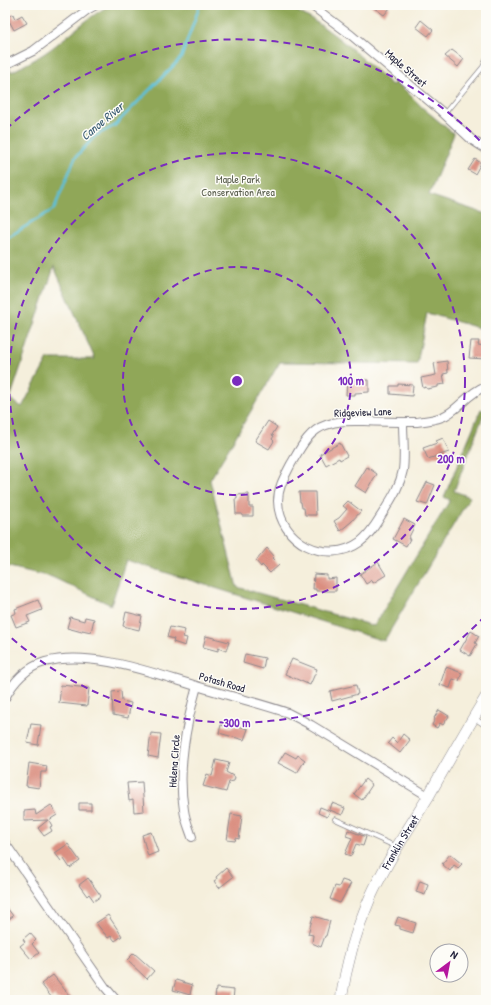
<svg xmlns="http://www.w3.org/2000/svg" width="491" height="1005" font-family="'Patrick Hand',sans-serif">
<style>
.forest{fill:#90a759;stroke:#59644a;fill-rule:evenodd}
.lines{fill:none;stroke-linecap:round;stroke-linejoin:round}
.stream{stroke:#5bc1d9;stroke-width:2.5}
.building{fill:#da8e80}
.lane-casing{stroke:#8c888c;stroke-width:5.5}
.street-casing{stroke:#8c888c;stroke-width:10}
.secondary-casing{stroke:#8c888c;stroke-width:12}
.lane{stroke:#fff;stroke-width:4}
.street{stroke:#fff;stroke-width:8}
.secondary{stroke:#fff;stroke-width:11}
.ring{fill:none;stroke:#7b2cbf;stroke-width:2;stroke-dasharray:7 5}
.labels{text-anchor:middle;dominant-baseline:central;stroke-width:3;stroke-linejoin:round;paint-order:stroke}
.street-label{font-size:11px;fill:#22223b;stroke:#fdfcf7}
.park-label{font-size:11px;fill:#555a49;stroke:#fdfcf7}
.water-label{font-size:12px;font-style:italic;fill:#365a72;stroke:#fdfcf7}
.centre{fill:#7b2cbf;stroke:#fdfcf7;stroke-width:2}
.ring-label{font-size:12px;text-anchor:middle;font-weight:bold;fill:#7b2cbf;stroke:#fdfcf7;stroke-width:3;stroke-linejoin:round;paint-order:stroke}
</style>
<rect width="100%" height="100%" fill="#fdfcf7"/>
<filter id="ink" filterUnits="userSpaceOnUse"><feTurbulence type="fractalNoise" baseFrequency=".025" numOctaves="2"/><feDisplacementMap in="SourceGraphic" scale="8" xChannelSelector="R" yChannelSelector="G"/><feConvolveMatrix kernelMatrix="1 2 1 2 8 2 1 2 1" color-interpolation-filters="sRGB"/></filter>
<filter id="wash" filterUnits="userSpaceOnUse"><feTurbulence type="fractalNoise" baseFrequency=".012" numOctaves="4" result="noise"/><feDisplacementMap in="SourceGraphic" scale="16" xChannelSelector="R" yChannelSelector="G"/><feGaussianBlur stdDeviation="0.9" result="paint"/><feColorMatrix in="noise" values="0 0 0 0 0 0 0 0 0 0 0 0 0 0 0 0 0 1.4 0 .05"/><feComposite in="paint" operator="in"/></filter>
<g filter="url(#wash)">
<rect width="100%" height="100%" fill="#f5efdc"/>
<!-- forest -->
<path class="forest" d="M110 5H284C328 24 357 54 392 85L396 81 423 108 454 134 429 195 486 214V330L427 313 417 364 280 362 210 480 237 587 374 626 450 500 444 497 481 409 485 411 454 491 470 497 384 641 126 560 111 605 52 577 5 566V71L10 69 11 72C27 64 42 56 56 45 74 31 90 16 110 5ZM54 267 95 359H48L22 407 10 399Z"/>
<g class="lines">
<!-- stream -->
<path class="stream" d="M5 239 54 209 75 158 95 136 114 126 181 58 200 5"/>
</g>
<g id="blocks">
<!-- building -->
<path class="building" d="M370 5H386L390 8 384 15Z
M13 14 15 19 22 15 27 23 14 30 7 17Z
M421 20 433 30 428 36 416 27Z
M452 50 464 59 458 67 445 56Z
M475 159 481 163 475 174 468 170Z
M471 341H479L478 345 486 346V359L469 358Z
M447 361 448 373 443 374 445 384 438 385V387L427 389 426 387 423 388 421 378 436 375 434 363Z
M347 380H369V392L355 393V395H346Z
M398 384 413 385 412 396 390 394V386H398Z
M268 421 277 427 272 435 274 436 272 439 274 441 269 449 255 441Z
M443 438 449 452 428 459 423 448 437 443 436 441Z
M340 443 347 456 340 460 339 458 326 465 320 454Z
M367 467 377 474 366 493 355 486Z
M427 482 435 485 427 505 417 502Z
M299 492H315L316 515H305L304 508H302L301 502H300Z
M249 494V507H253V516H242V514H236L235 499H237V495Z
M348 501 361 511 351 522 340 531 334 521 339 518 347 509 343 506Z
M404 519 415 525 408 539H410L406 546 393 539Z
M267 548 274 556 272 558 279 565 270 573 262 565 261 567 256 561Z
M378 562 386 575 373 583 372 580 366 584 360 574Z
M314 574 327 575V579L336 578V591H316V589H313Z
M38 600 42 610 27 616 30 622 16 627 11 615 16 613 15 609Z
M126 612 142 616 139 630 123 626Z
M70 617 84 621 85 617 94 619 91 632 82 630V632L67 628Z
M170 627 185 630 183 637 187 638 185 646 173 642 174 639 167 637Z
M471 631 479 636 475 643 477 644 470 656 460 650Z
M206 636 229 642 226 651 218 648V651L203 647Z
M245 654 265 658 263 669 243 663Z
M292 659 317 669 310 685 285 674Z
M446 667 462 673 459 681 453 679 450 688 440 685Z
M61 685 89 688 87 706 59 703Z
M356 685 358 694 332 701 330 691Z
M121 691 122 701 131 703 128 718 113 715 112 692Z
M439 710 449 716 443 725 440 723 437 728 432 725 435 719 434 718Z
M31 724 41 725 38 745 27 743Z
M221 725 233 728 234 725 248 729 244 740 219 733Z
M151 733 161 734 158 758 148 756Z
M403 734 410 740 400 753 388 743 392 738 397 743Z
M285 752 296 758 298 755 305 760 297 773 278 763Z
M216 760 229 763 226 772 235 777 234 781 229 782 226 792 203 786 207 774 212 776Z
M29 763 47 766 46 772H41L39 788 26 786Z
M365 779 372 785 362 800 354 794Z
M142 782 144 811 134 812 133 800 129 801 127 783Z
M79 803H91V810H79Z
M332 803 345 808 342 815 330 810Z
M51 805 57 815 49 820 52 826 50 827 52 831 44 836 38 828 48 820 24 821V811L35 810 36 815Z
M320 807 330 811 327 817 318 813Z
M231 814 242 816 239 839 236 838 235 841 227 840Z
M348 830 366 837 363 846 356 844 351 856 345 854 352 838 346 836Z
M151 832 158 852 148 856 142 835Z
M68 844 80 861 70 868 64 859 61 861 55 853Z
M450 854 462 864 458 868 454 865 450 871 442 864Z
M226 868 233 877 219 888 214 881 217 879 216 877Z
M88 878 101 896 94 901 89 894 87 896 79 885Z
M342 880 351 883 340 903 330 899 335 886 339 887Z
M420 881 428 884 425 895 416 892Z
M5 905 13 916 5 922Z
M108 915 122 936 115 941 111 936 108 938 96 923Z
M313 916 330 921 326 936H325L321 947 312 943 313 935 308 934Z
M398 917 416 923 413 933 400 929V926L395 925Z
M30 933 36 940 32 944 39 953 31 959 20 946 25 942 23 939Z
M134 953 154 971 147 979 127 960Z
M53 975 73 1000H57L54 996 52 998 41 984Z
M176 980 192 985 190 995 173 990Z
M216 988 234 990 233 1000H215Z"/>
</g>
</g>
<g filter="url(#ink)">
<use href="#blocks" fill-opacity="0" stroke="#8c888c" stroke-width="1"/>
<g class="lines">
<!-- lane casing -->
<g class="lane-casing">
<path id="lane" d="M444 114 483 67 486 60
M474 718 486 726
M335 819 397 847"/>
</g>
<!-- street casing -->
<g class="street-casing">
<path id="street" d="M311 5 351 35 441 111 472 140 486 149
M5 65 33 51 87 10 96 5
M403 422C403 438 405 455 403 470 400 486 392 498 384 511 377 522 371 534 360 542 327 566 279 542 278 501 278 487 285 476 291 464 300 449 308 431 326 425 339 420 352 421 365 421 382 422 400 422 417 422 425 421 434 420 442 417 458 411 467 393 486 386
M5 698C13 682 27 667 45 662 91 649 155 674 200 687 229 696 259 703 288 713L311 725 428 796
M192 837C189 828 185 819 184 810 177 769 186 725 197 686
M5 843 105 987 116 1000"/>
</g>
<!-- secondary casing -->
<g class="secondary-casing">
<g id="secondary">
<path id="s1" d="M341 1000C346 965 356 930 370 898 386 862 408 830 428 797 447 763 466 730 486 697"/>
</g>
</g>
<!-- lane -->
<use href="#lane" class="lane"/>
<!-- street -->
<use href="#street" class="street"/>
<!-- secondary -->
<use href="#secondary" class="secondary"/>
</g>
</g>
<!-- distance rings -->
<g class="ring">
<circle cx="237" cy="381" r="114"/>
<circle cx="237" cy="381" r="228"/>
<path d="M485 616A342 342 0 0 1 6 633M6 129A342 342 0 0 1 485 146"/>
</g>
<g class="labels">
<!-- street labels -->
<g class="street-label">
<text transform="translate(406 68) rotate(41)">Maple Street</text>
<text transform="translate(363 412) rotate(-2)">Ridgeview Lane</text>
<text transform="translate(222 682) rotate(16)">Potash Road</text>
<text transform="translate(174 761) rotate(-86)">Helena Circle</text>
<text stroke="none"><textPath href="#s1" startOffset="170">Franklin Street</textPath></text>
</g>
<!-- park labels -->
<g class="park-label">
<text x="238" y="179">Maple Park<tspan x="238" dy="13">Conservation Area</tspan></text>
</g>
<!-- water labels -->
<g class="water-label">
<text transform="translate(102 121) rotate(-40)">Canoe River</text>
</g>
</g>
<circle cx="237" cy="381" r="6" class="centre"/>
<g class="ring-label">
<text x="351" y="385">100 m</text>
<text x="451" y="463">200 m</text>
<text x="237" y="727">300 m</text>
</g>
<!-- margin -->
<rect width="491" height="1005" fill="none" stroke="#fdfcf7" stroke-width="20"/>
<!-- north arrow -->
<g transform="translate(449 963) rotate(32)"><circle r="19" fill="#fdfcf7" stroke="#a5a5ac"/>
<path d="M0-3L7 15L0 10L-7 15Z" fill="#b5179e"/>
<text y="-6" font-size="11" font-weight="bold" text-anchor="middle" fill="#22223b">N</text>
</g>
</svg>
